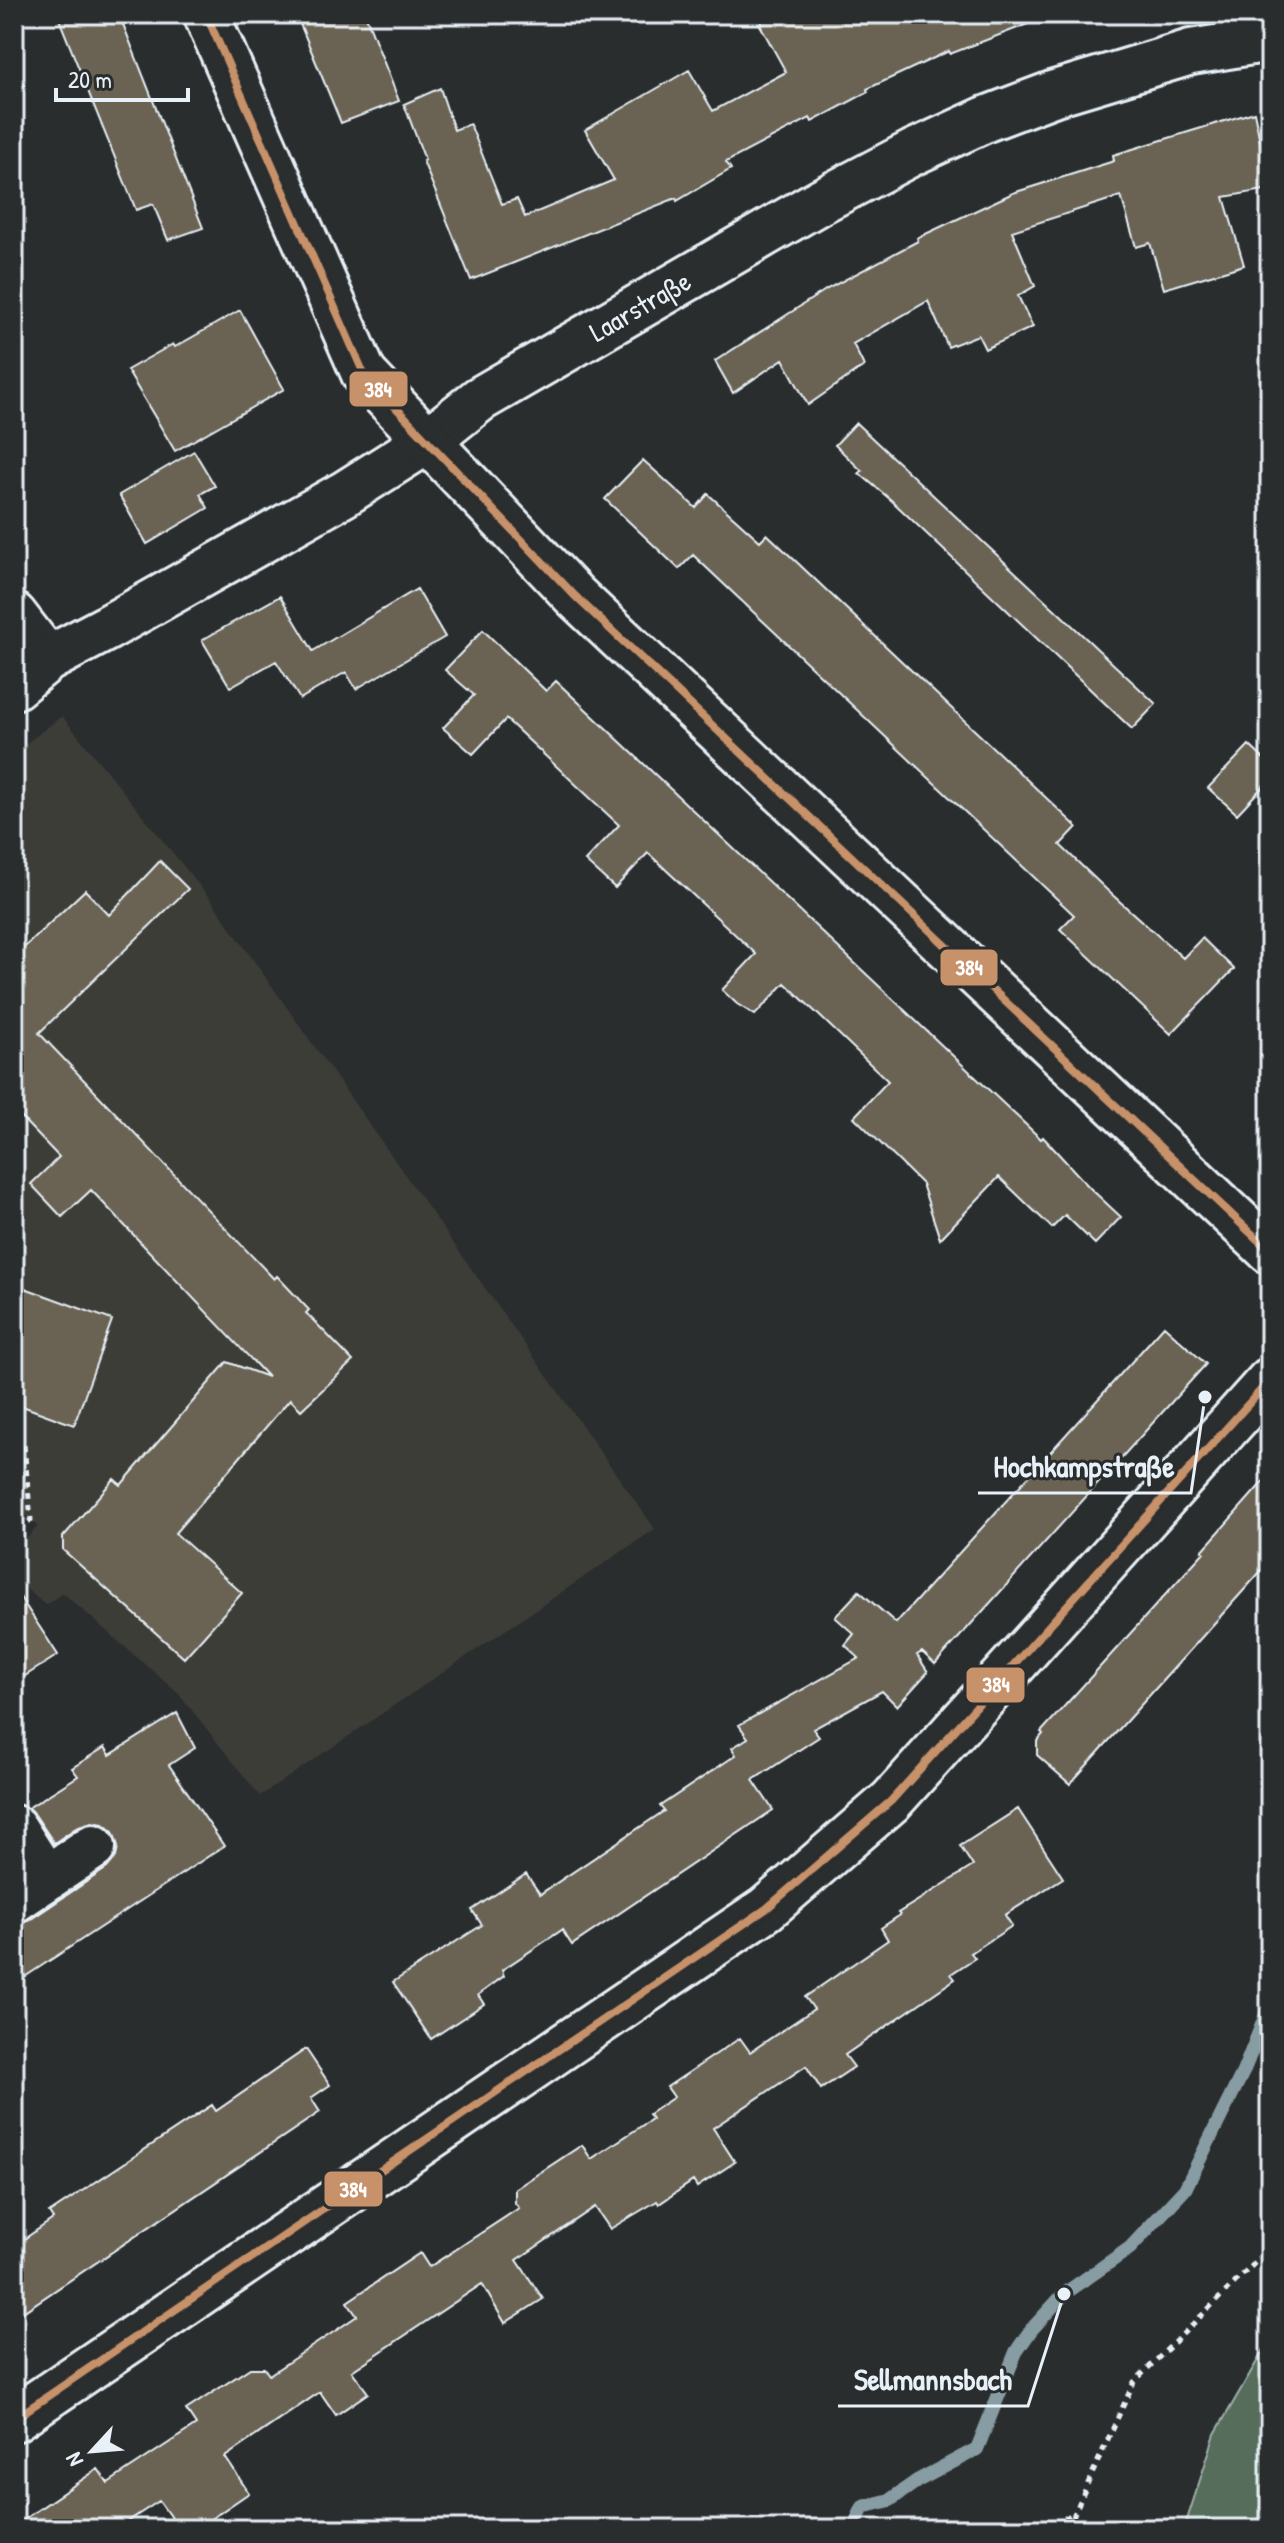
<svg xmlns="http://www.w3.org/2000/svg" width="1284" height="2543" font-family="'Patrick Hand',sans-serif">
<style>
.built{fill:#3d3d39}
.green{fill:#546d5a;stroke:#9eafa9;stroke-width:2}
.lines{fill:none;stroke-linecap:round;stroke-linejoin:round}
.stream{stroke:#879ca3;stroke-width:14}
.building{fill:#6a6352;stroke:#e8f1f8;stroke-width:2}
.street-casing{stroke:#e8f1f8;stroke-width:50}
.secondary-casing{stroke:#e8f1f8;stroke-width:50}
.path{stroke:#e8f1f8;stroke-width:5;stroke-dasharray:6 6;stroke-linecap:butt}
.street{stroke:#2a2d2e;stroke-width:44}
.secondary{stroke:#2a2d2e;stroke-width:44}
.bus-1-casing{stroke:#2a2d2e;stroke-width:14}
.bus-1{stroke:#c7916a;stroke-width:8}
.labels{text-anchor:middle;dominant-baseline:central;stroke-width:6;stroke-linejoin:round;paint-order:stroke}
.street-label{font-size:28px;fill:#e8f1f8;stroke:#2a2d2e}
.leader{fill:none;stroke:#e8f1f8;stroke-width:3}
.callout-dot{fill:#e8f1f8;stroke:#2a2d2e;stroke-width:3}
.callout-label{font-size:30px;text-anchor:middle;font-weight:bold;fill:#e8f1f8;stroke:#2a2d2e;stroke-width:6;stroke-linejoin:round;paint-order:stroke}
.line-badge{stroke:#2a2d2e;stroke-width:3}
.badge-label{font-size:22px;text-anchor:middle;font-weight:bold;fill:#fff}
</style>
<rect width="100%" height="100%" fill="#2a2d2e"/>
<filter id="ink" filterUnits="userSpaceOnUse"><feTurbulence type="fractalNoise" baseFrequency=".0125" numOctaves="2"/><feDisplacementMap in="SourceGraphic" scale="16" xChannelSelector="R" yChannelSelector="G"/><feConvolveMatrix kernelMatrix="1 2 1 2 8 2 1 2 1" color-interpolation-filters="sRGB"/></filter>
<g filter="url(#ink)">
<!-- built -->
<path class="built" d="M62 716 211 900 655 1529 260 1796 179 1694 63 1593 45 1605 14 1578V1553L38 1526 21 1512 14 1511V753Z"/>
<!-- green -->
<path class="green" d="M1270 2339V2529H1184L1215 2434Z"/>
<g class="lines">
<!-- stream -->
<path class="stream" d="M853 2529 863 2507 890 2500 917 2481 977 2449 1016 2352 1031 2330 1064 2294 1130 2248 1185 2189 1243 2072 1270 2005"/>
</g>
<!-- building -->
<path class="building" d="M57 14H119L203 228 168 240 153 204 136 210Z
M296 14H365L399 101 341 123Z
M757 14H1046V17L950 54 949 51 867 89 868 92 812 122 810 118 726 162 731 169 677 201 676 198 471 280 423 161 425 160 404 104 440 88 454 130 470 124 502 204 517 199 525 217 614 180 585 130 689 70 713 111 786 72 760 25 762 24Z
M1254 112 1270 189 1224 197 1244 265 1164 289 1150 243 1136 247 1121 196 1012 231 1035 286 1018 296 1033 327 985 349 978 335 948 347 928 301 853 344 864 366 808 405 783 359 733 393 715 361 827 289 918 241 917 238 1013 193 1114 161 1113 155Z
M240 310 284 389 175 451 127 370 173 344 175 347Z
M856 423 1156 704 1132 729 891 500 859 473 862 471 835 445Z
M194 451 215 486 200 494 208 508 147 544 119 495Z
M643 460 696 508 708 494 760 541 767 534 1077 827 1060 845 1108 891 1183 958 1202 938 1234 969 1171 1034 1060 929 1074 915 693 555 679 569 605 499Z
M417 589 445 637 356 689 346 672 300 699 276 661 230 687 202 640 280 596 313 651Z
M483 630 546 691 556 681 1041 1139 1043 1137 1090 1188 1121 1217 1095 1244 1065 1215 1052 1228 999 1177 940 1239 922 1184 854 1117 888 1081 785 983 755 1015 737 1004 722 990 756 954 648 853 615 888 585 861 619 825 506 719 473 754 443 728 474 695 445 670Z
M1249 745 1270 765V779L1237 814 1208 788Z
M160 861 188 889 39 1033 274 1279 277 1276 309 1310 306 1313 353 1361 301 1410 290 1399 175 1533 242 1593 184 1658 63 1550V1537L114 1479 121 1485 227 1362 268 1377 91 1190 62 1217 31 1184 59 1157 14 1110V957L85 890 109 915Z
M14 1284 112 1320 74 1425 14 1403Z
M1164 1326 1206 1364 935 1664 922 1652 917 1655 928 1672 897 1706 882 1691 813 1729 819 1737 753 1780 773 1810 572 1945 562 1930 502 1970 504 1976 478 1995 484 2004 431 2039 393 1982 482 1925 472 1910 526 1874 540 1894 664 1811 660 1806 736 1755 732 1748 748 1738 739 1725 859 1658 845 1645 854 1634 835 1617 859 1591 896 1623Z
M1270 1474V1561L1070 1784 1037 1755V1741L1043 1734 1041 1732 1204 1552 1202 1551Z
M14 1588 58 1655 14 1683Z
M177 1713 195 1748 169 1765 224 1846 14 1984V1925L28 1921 107 1868 116 1857 118 1846 113 1832 103 1824 92 1822 79 1826 54 1843 35 1815 28 1808 78 1776 72 1768 105 1747 110 1755Z
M1018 1809 1063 1878 1005 1915 1012 1926 971 1953 975 1958 951 1974 955 1979 845 2055 854 2067 821 2089 806 2066 713 2128 735 2162 697 2187 693 2181 659 2204 657 2201 610 2229 595 2207 517 2260 543 2299 505 2323 482 2284 352 2371 368 2393 336 2415 320 2392 225 2457 249 2493 196 2529H179L159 2501 116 2529H14V2526L98 2469 108 2483 196 2425 186 2410 250 2368H264L269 2375 338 2329 357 2316 347 2302 420 2253 429 2267 519 2208 515 2203V2189L582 2145 591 2159 652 2119 649 2114 674 2097 667 2087 740 2038 750 2052 814 2009 805 1997 888 1940 881 1928 900 1915 898 1913 973 1866 960 1846Z
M306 2049 330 2085 311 2098 320 2112 14 2318V2246L53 2219 49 2213 212 2105 216 2111Z"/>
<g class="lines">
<!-- street casing -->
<g class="street-casing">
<g id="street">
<path d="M14 615 48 659"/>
<path id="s1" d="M14 687 48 659 107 628 344 494 426 442 480 399 821 201 914 152 986 119 1055 93 1191 52 1270 39"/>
<path d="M14 1828 46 1878"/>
<path d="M14 1900 93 1847"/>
<path d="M14 2419 766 1909 891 1801 1270 1380"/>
</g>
</g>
<!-- secondary casing -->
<g class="secondary-casing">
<path id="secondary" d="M206 14 364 374 575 596 1270 1251"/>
</g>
<!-- path -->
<path class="path" d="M14 1439 24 1445 31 1520 14 1531
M1043 2529 1073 2514
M1071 2529 1074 2514 1134 2382 1270 2248"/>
<!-- street -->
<use href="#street" class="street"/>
<!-- secondary -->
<use href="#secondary" class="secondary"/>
<!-- bus-1 casing -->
<g class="bus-1-casing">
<path id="bus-1" d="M206 14 364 374 575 596 1270 1251
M14 2419 766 1909 891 1801 1270 1380"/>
</g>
<!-- bus-1 -->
<use href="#bus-1" class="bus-1"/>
</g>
</g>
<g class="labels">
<!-- street labels -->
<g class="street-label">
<text stroke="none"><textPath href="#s1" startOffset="734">Laarstraße</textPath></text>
</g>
</g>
<!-- callouts -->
<path class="leader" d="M1205 1397L1191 1493H978M1064 2294L1028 2406H838"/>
<g class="callout-dot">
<circle cx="1205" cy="1397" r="8"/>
<circle cx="1064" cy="2294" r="8"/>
</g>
<g class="callout-label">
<text x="1084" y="1477">Hochkampstraße</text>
<text x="933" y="2390">Sellmannsbach</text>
</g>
<g class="line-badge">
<rect x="348" y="370" width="61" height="38" rx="8" fill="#c7916a"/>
<rect x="939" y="948" width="60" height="39" rx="8" fill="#c7916a"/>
<rect x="965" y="1666" width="61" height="38" rx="8" fill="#c7916a"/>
<rect x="323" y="2170" width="61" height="38" rx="8" fill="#c7916a"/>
</g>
<g class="badge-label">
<text x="378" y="397">384</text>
<text x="969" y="975">384</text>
<text x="996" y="1692">384</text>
<text x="353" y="2197">384</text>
</g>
<!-- margin -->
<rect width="1284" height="2543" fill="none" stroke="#2a2d2e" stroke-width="48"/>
<rect x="24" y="24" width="1236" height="2495" fill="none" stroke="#e8f1f8" stroke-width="3" filter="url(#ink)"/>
<!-- north arrow -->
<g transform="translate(92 2451) rotate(244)" stroke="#2a2d2e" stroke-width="6" paint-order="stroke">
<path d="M0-6L14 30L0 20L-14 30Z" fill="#e8f1f8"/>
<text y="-12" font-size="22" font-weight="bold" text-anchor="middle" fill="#e8f1f8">N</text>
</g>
<!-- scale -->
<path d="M56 88v12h132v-12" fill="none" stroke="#e8f1f8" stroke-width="4"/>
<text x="68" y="88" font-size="24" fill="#e8f1f8" stroke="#2a2d2e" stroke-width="6" paint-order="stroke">20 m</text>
</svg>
